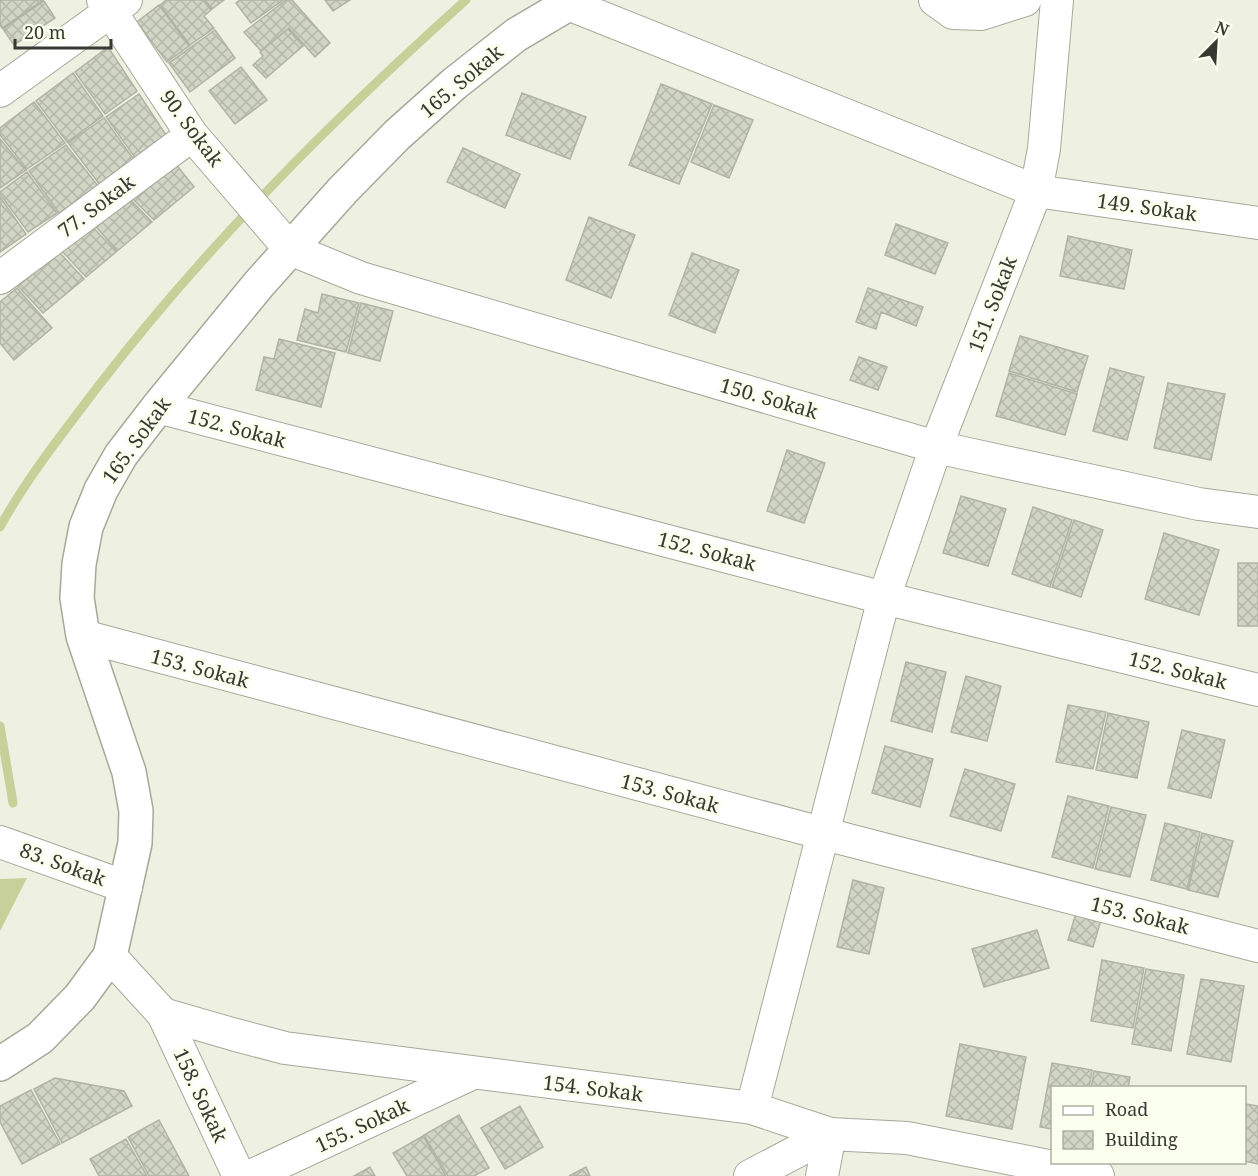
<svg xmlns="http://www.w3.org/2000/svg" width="1258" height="1176" font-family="'Noto Serif',serif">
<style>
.water{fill:#c6d098}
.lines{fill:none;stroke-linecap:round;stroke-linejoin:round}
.stream{stroke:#c6d098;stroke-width:9}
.building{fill:url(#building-cross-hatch);stroke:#b1b4a5;stroke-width:1.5}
.street-casing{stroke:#a6a99a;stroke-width:34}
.secondary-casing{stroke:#a6a99a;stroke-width:36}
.street{stroke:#fff;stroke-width:32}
.secondary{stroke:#fff;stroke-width:33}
.labels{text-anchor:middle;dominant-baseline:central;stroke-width:6;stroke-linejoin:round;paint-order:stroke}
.street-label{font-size:20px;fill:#383933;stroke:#fbffee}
</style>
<defs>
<pattern id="building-cross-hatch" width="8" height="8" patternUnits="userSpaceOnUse" patternTransform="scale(1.5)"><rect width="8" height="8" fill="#d1d5c4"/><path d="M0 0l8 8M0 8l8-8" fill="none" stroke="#b4b8a9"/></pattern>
</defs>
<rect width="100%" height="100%" fill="#eef1e1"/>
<!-- water -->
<path class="water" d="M27 878 0 931V879Z"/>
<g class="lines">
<!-- stream -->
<path class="stream" d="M0 527C27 478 62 434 96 389 205 247 332 120 466 0
M0 726 13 803"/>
</g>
<!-- building -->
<path class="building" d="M0 0H43L2 28 0 25Z
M166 0H203L211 10 204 16 214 28 190 45 160 5Z
M205 0H224L212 9Z
M240 0H283L251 23 236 3Z
M286 0H292L330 43 315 57 289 28 261 51 244 32Z
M325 0H350L333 11Z
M44 1 55 18 14 45 3 29Z
M159 5 189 46 167 62 137 22Z
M288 29 303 46 266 78 253 65 263 56 260 52Z
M215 30 235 58 190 92 169 63Z
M108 47 137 91 105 114 75 72Z
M241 67 267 100 235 124 209 91Z
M73 73 103 116 67 142 36 101Z
M661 84 712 104 679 184 629 165Z
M522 93 586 117 570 159 506 135Z
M139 94 168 138 136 159 106 117Z
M34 102 65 143 27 169 0 135V128Z
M714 105 753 120 729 178 691 162Z
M104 118 135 161 100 185 68 143Z
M0 139 26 170 0 188Z
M66 145 98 186 59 213 29 171Z
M463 148 520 174 505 208 447 182Z
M171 158 194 187 154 220 128 194Z
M27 172 57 213 28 232 0 194V192Z
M126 195 152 222 117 251 93 223Z
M0 197 26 234 0 252Z
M589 217 635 235 611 298 566 280Z
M896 224 948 243 935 274 885 255Z
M91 225 116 252 86 277 61 250Z
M1068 236 1132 250 1124 289 1060 276Z
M59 252 84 279 43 313 18 286Z
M692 253 739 270 715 333 669 315Z
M17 288 52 328 14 360 0 343V302Z
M868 288 923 307 916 326 881 312 876 329 856 322Z
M322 294 359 303 346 352 297 340 305 309 318 313Z
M361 303 393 311 380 361 348 353Z
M1020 336 1088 356 1077 392 1009 371Z
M279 339 335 353 321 407 256 390 264 357 274 359Z
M859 357 887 367 878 390 850 380Z
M1110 368 1144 377 1127 440 1093 431Z
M1009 373 1077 394 1065 435 996 416Z
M1168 383 1225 394 1211 460 1154 448Z
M787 450 825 463 804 523 767 511Z
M961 496 1006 509 988 566 943 553Z
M1033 507 1072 520 1050 587 1012 574Z
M1074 520 1103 530 1081 597 1052 587Z
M1164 533 1219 550 1199 615 1145 599Z
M1238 563H1258V626H1238Z
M906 662 946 672 932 732 891 721Z
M966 676 1001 686 987 741 951 732Z
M1068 705 1106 712 1093 769 1056 762Z
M1108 713 1149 722 1137 778 1096 770Z
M1182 730 1225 740 1211 798 1168 788Z
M885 746 933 759 920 807 872 793Z
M965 769 1015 784 1001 831 950 816Z
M1068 796 1109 806 1093 868 1052 857Z
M1111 807 1146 815 1130 877 1095 869Z
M1165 823 1200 832 1187 889 1151 880Z
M1202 833 1233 841 1218 897 1188 890Z
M853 880 884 888 869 954 837 947Z
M1076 913 1101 920 1093 947 1068 940Z
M1037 930 1049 968 984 987 972 949Z
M1102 960 1144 968 1133 1028 1091 1021Z
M1146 969 1184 975 1171 1051 1132 1044Z
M1201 979 1244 986 1231 1062 1187 1054Z
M960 1044 1026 1057 1012 1129 946 1116Z
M1052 1063 1092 1070 1089 1088H1052V1129L1040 1127Z
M1094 1071 1130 1077 1128 1088H1091Z
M55 1078 124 1091 132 1106 62 1143 34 1089Z
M31 1090 60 1144 22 1164 0 1122V1106Z
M1246 1104 1258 1106V1164L1244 1161Z
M520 1106 543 1147 505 1169 481 1128Z
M459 1115 489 1168 474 1176H448L424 1135Z
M159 1120 189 1176H149L128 1137Z
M423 1136 446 1176H407L393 1153Z
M126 1139 147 1176H99L90 1159Z
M370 1167 375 1176H354Z
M586 1167 590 1176H569Z"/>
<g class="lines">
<!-- street casing -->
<g class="street-casing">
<path id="street" d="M103 0 192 135 290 249 361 278 936 447 1199 504 1258 512
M935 0 953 13 981 14 1025 0
M568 4 1036 191 1258 223
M0 91 126 0
M0 278 192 135
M158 407 884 598 1258 690
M83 636 825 834 1258 946
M0 842 126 887
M110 956 163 1014 232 1034 285 1048 752 1108 830 1134 907 1138 1098 1176
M163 1014 239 1176
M752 1108 884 598 936 447 1036 191 1044 149 1057 0
M251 1176 473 1073
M750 1176 830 1134
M822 1176 830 1134"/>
</g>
<!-- secondary casing -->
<g class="secondary-casing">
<path id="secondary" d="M0 1064 40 1038 80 997 110 956 135 843 136 811 129 772 83 636 77 598 79 564 86 527 101 490 121 455 158 407 259 284 343 190 397 135 454 84 516 35 575 0"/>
</g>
<!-- street -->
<use href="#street" class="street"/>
<!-- secondary -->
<use href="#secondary" class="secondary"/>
</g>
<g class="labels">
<!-- street labels -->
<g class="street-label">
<text transform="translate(461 81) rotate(-40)">165. Sokak</text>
<text transform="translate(192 128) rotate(53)">90. Sokak</text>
<text transform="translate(96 206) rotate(-37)">77. Sokak</text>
<text transform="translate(1147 207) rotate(8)">149. Sokak</text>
<text transform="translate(992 304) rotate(-69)">151. Sokak</text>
<text transform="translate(769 398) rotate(16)">150. Sokak</text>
<text transform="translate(237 428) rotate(15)">152. Sokak</text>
<text transform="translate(136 440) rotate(-54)">165. Sokak</text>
<text transform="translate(707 551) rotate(15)">152. Sokak</text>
<text transform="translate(200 668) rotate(15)">153. Sokak</text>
<text transform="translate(1178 670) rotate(14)">152. Sokak</text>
<text transform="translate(670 793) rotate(15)">153. Sokak</text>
<text transform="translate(63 864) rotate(20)">83. Sokak</text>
<text transform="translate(1140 915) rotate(14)">153. Sokak</text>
<text transform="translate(593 1088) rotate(7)">154. Sokak</text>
<text transform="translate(201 1095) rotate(65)">158. Sokak</text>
<text transform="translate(362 1125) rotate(-25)">155. Sokak</text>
</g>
</g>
<!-- legend -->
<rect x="1051" y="1086" width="195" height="78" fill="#fbffee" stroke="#adb0a3" stroke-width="1.5"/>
<rect x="1063" y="1106" width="30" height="9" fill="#ffffff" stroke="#adb0a3" stroke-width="1.5"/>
<text x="1105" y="1116" font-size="18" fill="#383933">Road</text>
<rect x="1063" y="1131" width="30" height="18" fill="url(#building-cross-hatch)" stroke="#adb0a3" stroke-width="1.5"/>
<text x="1105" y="1146" font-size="18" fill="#383933">Building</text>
<!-- north arrow -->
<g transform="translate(1216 42) rotate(24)" stroke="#fbffee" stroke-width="4.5" paint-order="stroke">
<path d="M0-4.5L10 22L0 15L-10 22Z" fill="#383933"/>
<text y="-9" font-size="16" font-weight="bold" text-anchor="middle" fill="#383933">N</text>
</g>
<!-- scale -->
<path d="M15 39v9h96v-9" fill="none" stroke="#383933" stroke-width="3"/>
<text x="24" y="39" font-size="18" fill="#383933" stroke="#fbffee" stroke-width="4.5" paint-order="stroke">20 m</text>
</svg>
